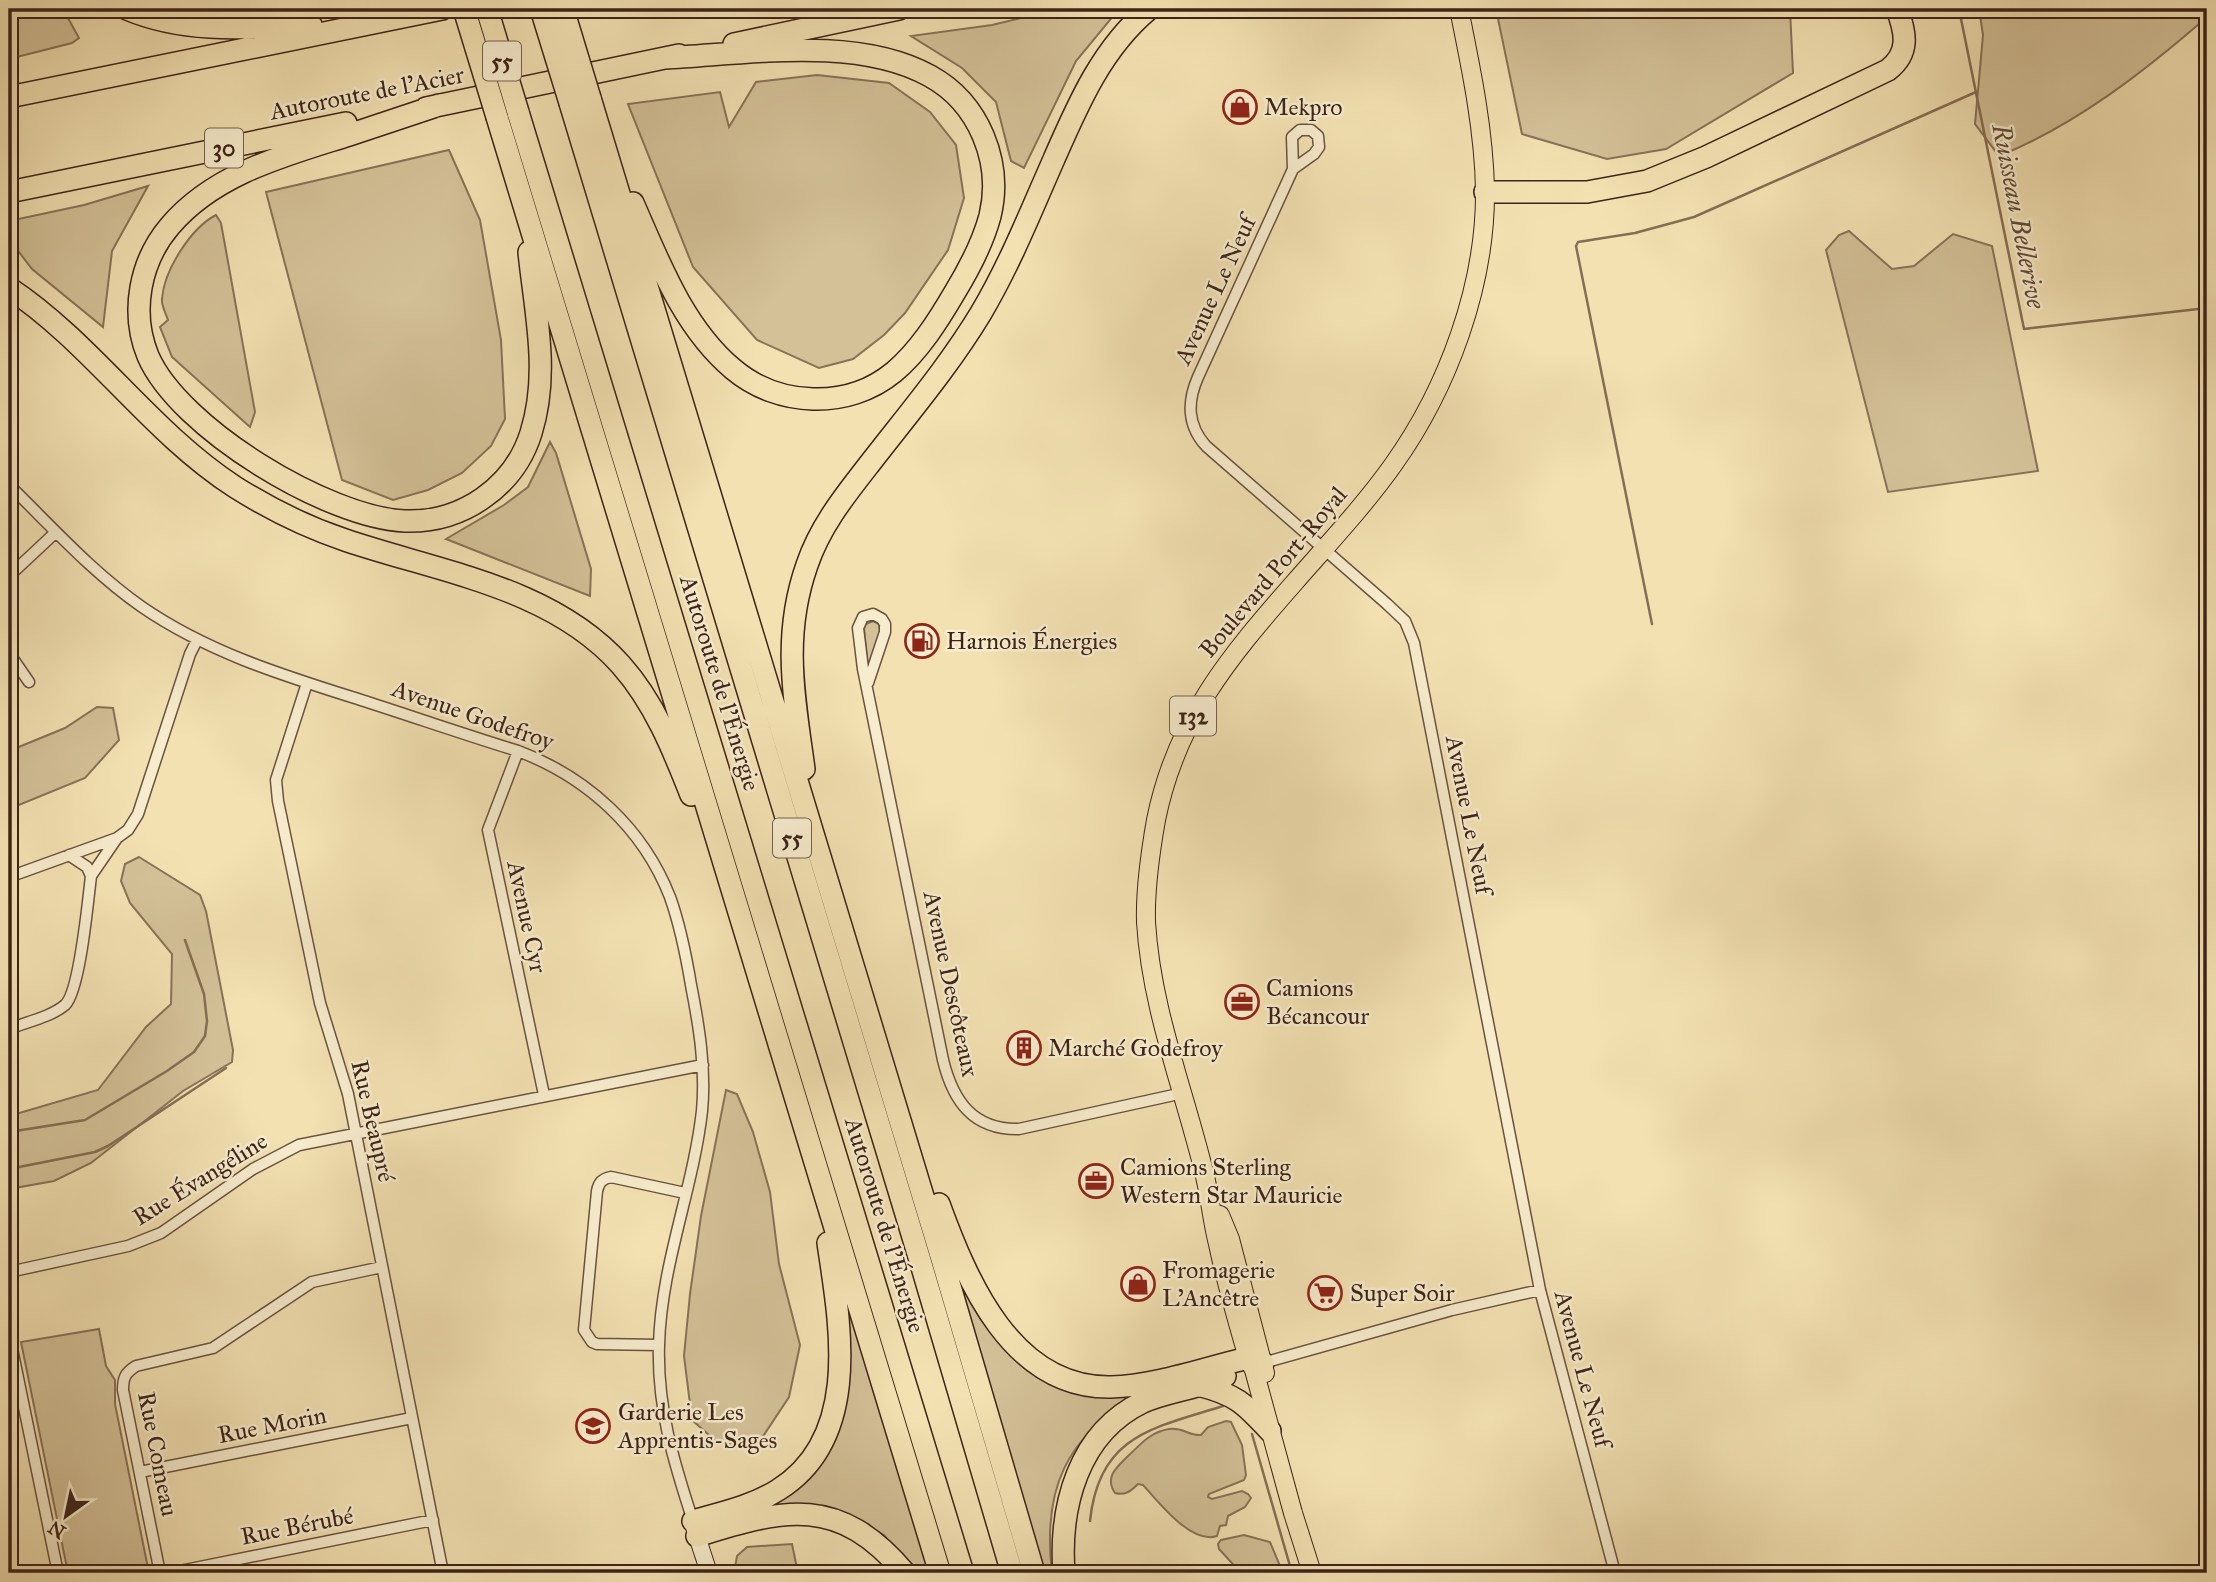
<svg xmlns="http://www.w3.org/2000/svg" width="2216" height="1582" font-family="'IM FELL Great Primer',serif">
<style>
.green{fill:#d4c198;stroke:#887259;stroke-width:2}
.lines{fill:none;stroke-linecap:round;stroke-linejoin:round}
.stream{stroke:#856e56;stroke-width:2.5}
.street-casing{stroke:#6a5240;stroke-width:13}
.secondary-casing{stroke:#3d231a;stroke-width:18}
.primary-casing{stroke:#3d231a;stroke-width:20}
.highway-casing{stroke:#3d231a;stroke-width:24}
.street{stroke:#f7eccd;stroke-width:10}
.secondary{stroke:#f7eccd;stroke-width:16}
.primary{stroke:#f3e1b2;stroke-width:18}
.highway{stroke:#f3e1b2;stroke-width:21}
.highway-bridge-casing{stroke:#3d231a;stroke-width:24;stroke-linecap:butt}
.highway-bridge{stroke:#f3e1b2;stroke-width:21}
.labels{text-anchor:middle;dominant-baseline:central;stroke-width:5;stroke-linejoin:round;paint-order:stroke}
.shield{fill:#f7eccd;stroke:#755f50;stroke-width:2}
.shield-label{font-size:23px;font-weight:bold;fill:#3d231a}
.street-label{font-size:24px;fill:#3d231a;stroke:#f7eccd}
.poi-label{font-size:24px;fill:#3d231a;stroke:#f7eccd;text-anchor:start}
.water-label{font-size:26px;font-style:italic;fill:#614838;stroke:#f7eccd}
</style>
<rect width="100%" height="100%" fill="#f3e1b2"/>
<filter id="stains"><feTurbulence type="fractalNoise" baseFrequency=".00286" numOctaves="4"/><feColorMatrix values="0 0 0 0 .2 0 0 0 0 .09 0 0 0 0 .02 0 0 0 .5 -.17"/></filter>
<radialGradient id="worn" r=".72"><stop offset=".6" stop-color="#630" stop-opacity="0"/><stop offset="1" stop-color="#630" stop-opacity=".3"/></radialGradient>
<!-- green -->
<path class="green" d="M9 9H63L79 38 72 43 9 59Z
M1058 9H1119L1076 61 1024 168 1011 161 996 102 962 68 911 36 992 25Z
M1496 9H1790L1793 73 1666 149 1607 159 1522 134Z
M1979 9H2207V17C2145 71 2076 125 1999 156L1975 124 1983 35Z
M817 75 889 83 930 112 956 145 964 198 948 250 905 313 884 335 853 359 819 368 757 340 693 267 628 104 720 92 729 127 756 82Z
M449 150 480 220 501 340 505 419 491 446 462 473 428 490 393 500 342 480 266 192Z
M148 186 112 251 103 327 32 269 9 239V221L84 205Z
M216 215 221 223 255 412 250 427 172 357 160 327 168 320C166 314 161 305 162 299 164 270 191 228 216 215Z
M1849 231 1892 269 1914 266 1953 234 1992 246 2038 471 1888 492 1826 250 1839 235Z
M550 442 556 453 591 569 590 596 446 539 504 505 528 487Z
M873 621 879 624 880 631 868 668 864 628 866 624Z
M97 707 113 708 119 740 85 778 9 809V751L65 728Z
M139 857 200 895 206 911 233 1050 232 1062 183 1091 91 1163 54 1181 9 1189V1116L98 1090 146 1027 171 1004 172 954 130 903 121 881 125 864Z
M726 1090 737 1094 753 1132 770 1192 779 1264 800 1345 789 1397 758 1444H719L692 1420 684 1356 690 1294 701 1216Z
M959 1275 1017 1356 1139 1392C1066 1438 1042 1488 1052 1573H1045L956 1277Z
M848 1301 933 1573H915L884 1535 852 1519 771 1505 823 1454 844 1306Z
M99 1329 106 1366 115 1380V1404L149 1573H68L21 1342Z
M1226 1421 1231 1422 1242 1445 1246 1475 1244 1480 1209 1494 1208 1497 1212 1499 1242 1491 1248 1494 1251 1498 1245 1507 1228 1516 1226 1525 1220 1526 1217 1536C1191 1545 1158 1501 1143 1485L1138 1484C1131 1491 1125 1496 1115 1493 1104 1477 1117 1467 1128 1456 1141 1444 1150 1432 1169 1429 1184 1427 1188 1436 1201 1435L1208 1427Z
M1244 1535 1270 1542 1283 1573H1241L1219 1549 1218 1544 1221 1540Z
M792 1544 798 1573H734L737 1556 747 1547Z"/>
<g class="lines">
<!-- stream -->
<path class="stream" d="M1959 9 2024 329 2207 308
M1652 624 1576 246 1578 242 1635 233 1694 217 1976 92
M9 1132 85 1120 167 1071 194 1052 205 1036 207 1021 204 994 185 940
M9 1169 95 1152 108 1146 226 1068
M1252 1434 1292 1573
M1090 1521C1099 1435 1153 1428 1223 1406"/>
<!-- street casing -->
<g class="street-casing">
<path id="street" d="M1293 169 1292 137 1300 130H1311L1318 136 1319 147 1314 154 1293 169 1198 377C1187 402 1187 425 1206 446L1387 604 1405 621 1414 643 1540 1290 1615 1573
M9 485C52 527 92 572 142 607 209 653 285 676 361 700 414 717 466 735 518 751 587 777 643 828 670 897 680 925 686 955 691 985 699 1026 706 1068 702 1111 693 1190 661 1265 659 1345 657 1408 674 1463 693 1521
M9 576 55 533
M9 653 29 682
M307 683 276 780 278 801 320 1003 348 1094 443 1573
M868 683 885 632V624L882 619 873 614 863 617 858 628 863 669 943 1060C953 1101 973 1130 1019 1129L1183 1093
M518 751 488 830 544 1095
M117 838 128 830 138 814 190 654 197 640
M9 877 117 838 91 876
M9 1029C26 1022 51 1017 65 1005 80 991 88 900 91 876L87 867 69 855
M9 1272 128 1246 161 1233 253 1169 299 1145 703 1065
M9 1334 58 1573
M659 1345 597 1344 592 1342 584 1330 597 1191C599 1182 602 1179 611 1177L685 1193
M1263 1363 1452 1310 1540 1290
M140 1472 412 1418
M160 1573 123 1390C123 1378 125 1373 136 1366L213 1348 312 1282 382 1267
M170 1573 433 1520"/>
</g>
<!-- secondary casing -->
<g class="secondary-casing">
<path id="secondary" d="M694 1527 709 1573"/>
</g>
<!-- primary casing -->
<g class="primary-casing">
<path id="primary" d="M1220 1215 1230 1239 1265 1373
M1312 1573 1293 1513 1254 1370 1248 1358C1237 1320 1226 1283 1218 1244 1212 1221 1210 1196 1204 1172 1184 1090 1151 1008 1146 922 1145 888 1150 854 1156 820 1176 720 1229 657 1294 583 1328 544 1363 507 1393 465 1448 388 1486 285 1485 190 1484 130 1471 68 1459 9"/>
</g>
<!-- highway casing -->
<g class="highway-casing">
<path id="highway" d="M127 9C186 34 249 28 311 25
M734 44 899 9
M9 97 442 9
M590 98 942 1259 1034 1573
M570 103 919 1257 1012 1573
M439 105C409 115 379 125 349 135 286 155 215 173 170 226 140 261 130 312 148 356 179 428 328 518 405 521 462 523 514 487 531 433 550 373 535 312 529 252
M426 108 679 55
M518 112 963 1573
M497 117 940 1573
M9 192 346 123
M1485 192H1587L1647 181 1706 157 1888 70C1910 53 1906 33 1897 9
M633 203C659 262 683 327 733 369 778 407 848 410 894 372 919 351 938 321 955 292 969 269 983 242 990 216 1003 162 979 103 930 76 857 35 746 54 665 58
M9 288C92 343 150 432 235 487 270 509 306 527 345 540 439 572 552 587 621 665 654 702 673 749 691 795
M804 769C794 696 782 636 807 565 820 526 846 494 871 462 909 413 949 366 981 313 1010 264 1031 211 1054 159 1078 104 1102 48 1149 9
M939 1204C967 1281 1012 1389 1111 1387 1155 1386 1205 1368 1248 1358L1263 1363
M1198 1385C1237 1395 1244 1403 1270 1431
M693 1521C721 1513 753 1506 778 1490 862 1438 840 1324 828 1243
M697 1536C785 1508 839 1495 905 1573
M1064 1573C1059 1507 1078 1433 1143 1402 1161 1394 1181 1391 1200 1385 1208 1382 1216 1378 1225 1376"/>
</g>
<!-- street -->
<use href="#street" class="street"/>
<!-- secondary -->
<use href="#secondary" class="secondary"/>
<!-- primary -->
<use href="#primary" class="primary"/>
<!-- highway -->
<use href="#highway" class="highway"/>
<!-- highway-bridge casing -->
<g class="highway-bridge-casing">
<path id="highway-bridge" d="M464 9 497 117
M487 9 518 112
M541 9 570 103
M563 9 590 98"/>
</g>
<!-- highway-bridge -->
<use href="#highway-bridge" class="highway-bridge"/>
</g>
<!-- icons -->
<defs>
<g id="shop-ring" transform="scale(1.75)"><circle r="9.5" fill="#f7eccd" stroke="#8f2418" stroke-width="1.5"/><path d="M-5-2.5h2.3a2.7 3.5 0 0 1 5.4 0H5L5.5 6h-11ZM-1.5-2.5h3a1.5 2.3 0 0 0-3 0Z" fill="#8f2418"/></g>
<g id="fuel-ring" transform="scale(1.75)"><circle r="9.5" fill="#f7eccd" stroke="#8f2418" stroke-width="1.5"/><path d="M-5.5-6h7V0h2V4h1.3V-2.5L3-4.5l.8-.8L6-3V5H2.5V1h-1V6h-7ZM-4.2-4.7v3.2H.2V-4.7Z" fill="#8f2418"/></g>
<g id="office-ring" transform="scale(1.75)"><circle r="9.5" fill="#f7eccd" stroke="#8f2418" stroke-width="1.5"/><path d="M-6-3h4V-5.5h4V-3h4V5H-6ZM-1-4.5V-3h2v-1.5ZM-6 0V1H6V0Z" fill="#8f2418"/></g>
<g id="building-ring" transform="scale(1.75)"><circle r="9.5" fill="#f7eccd" stroke="#8f2418" stroke-width="1.5"/><path d="M-4-6H4V6H1V3H-1V6H-4ZM-2.5-4.3h1.7v1.8h-1.7ZM.8-4.3h1.7v1.8H.8ZM-2.5-1h1.7V.8h-1.7ZM.8-1h1.7V.8H.8Z" fill="#8f2418"/></g>
<g id="supermarket-ring" transform="scale(1.75)"><circle r="9.5" fill="#f7eccd" stroke="#8f2418" stroke-width="1.5"/><path d="M-6-5.5h2.5l.6 2H6L4.5 2H-2.5L-4.4-4H-6ZM-1.5 3.2a1.3 1.3 0 1 0 .1 0ZM3 3.2a1.3 1.3 0 1 0 .1 0Z" fill="#8f2418"/></g>
<g id="school-ring" transform="scale(1.75)"><circle r="9.5" fill="#f7eccd" stroke="#8f2418" stroke-width="1.5"/><path d="M0-5L7-2L0 1L-7-2ZM-4 1L0 2.5L4 1V4Q0 6-4 4Z" fill="#8f2418"/></g>
</defs>
<g fill-rule="evenodd">
<use href="#shop-ring" x="1240" y="107"/>
<use href="#fuel-ring" x="922" y="641"/>
<use href="#office-ring" x="1242" y="1002"/>
<use href="#building-ring" x="1024" y="1048"/>
<use href="#office-ring" x="1096" y="1181"/>
<use href="#shop-ring" x="1138" y="1284"/>
<use href="#supermarket-ring" x="1325" y="1293"/>
<use href="#school-ring" x="593" y="1426"/>
</g>
<g class="labels">
<!-- shield labels -->
<g class="shield">
<rect x="483" y="41.5" width="38" height="39" rx="5"/>
<rect x="205" y="128.5" width="38" height="39" rx="5"/>
<rect x="1170" y="696.5" width="46" height="39" rx="5"/>
<rect x="773" y="818.5" width="38" height="39" rx="5"/>
</g>
<g class="shield-label">
<text x="502" y="61">55</text>
<text x="224" y="148">30</text>
<text x="1193" y="716">132</text>
<text x="792" y="838">55</text>
</g>
<!-- street labels -->
<g class="street-label">
<text transform="translate(367 93) rotate(-11)">Autoroute de l'Acier</text>
<text transform="translate(1215 290) rotate(-65)">Avenue Le Neuf</text>
<text transform="translate(1273 572) rotate(-50)">Boulevard Port-Royal</text>
<text transform="translate(720 683) rotate(73)">Autoroute de l'Énergie</text>
<text transform="translate(473 715) rotate(19)">Avenue Godefroy</text>
<text transform="translate(1469 815) rotate(79)">Avenue Le Neuf</text>
<text transform="translate(527 917) rotate(78)">Avenue Cyr</text>
<text transform="translate(951 984) rotate(78)">Avenue Descôteaux</text>
<text transform="translate(373 1121) rotate(77)">Rue Beaupré</text>
<text transform="translate(200 1179) rotate(-32)">Rue Évangéline</text>
<text transform="translate(885 1225) rotate(73)">Autoroute de l'Énergie</text>
<text transform="translate(1583 1369) rotate(75)">Avenue Le Neuf</text>
<text transform="translate(272 1425) rotate(-11)">Rue Morin</text>
<text transform="translate(158 1454) rotate(79)">Rue Comeau</text>
<text transform="translate(297 1526) rotate(-11)">Rue Bérubé</text>
</g>
<!-- poi labels -->
<g class="poi-label">
<text x="1264" y="107">Mekpro</text>
<text x="946" y="641">Harnois Énergies</text>
<text x="1266" y="988">Camions<tspan x="1266" dy="28">Bécancour</tspan></text>
<text x="1048" y="1048">Marché Godefroy</text>
<text x="1120" y="1167">Camions Sterling<tspan x="1120" dy="28">Western Star Mauricie</tspan></text>
<text x="1162" y="1270">Fromagerie<tspan x="1162" dy="28">L'Ancêtre</tspan></text>
<text x="1350" y="1293">Super Soir</text>
<text x="618" y="1412">Garderie Les<tspan x="618" dy="28">Apprentis-Sages</tspan></text>
</g>
<!-- water labels -->
<g class="water-label">
<text transform="translate(2019 216) rotate(79)">Ruisseau Bellerive</text>
</g>
</g>
<!-- margin -->
<rect width="2216" height="1582" fill="none" stroke="#f3e1b2" stroke-width="35"/>
<rect x="10" y="10" width="2195" height="1561" fill="none" stroke="#3d231a" stroke-width="3.5"/>
<rect x="18" y="18" width="2181" height="1547" fill="none" stroke="#3d231a" stroke-width="2"/>
<!-- north arrow -->
<g transform="translate(66 1516) rotate(213)" stroke="#f7eccd" stroke-width="5" paint-order="stroke">
<path d="M0-5L12 26L0 18L-12 26Z" fill="#3d231a"/>
<text y="-10" font-size="19" font-weight="bold" text-anchor="middle" fill="#3d231a">N</text>
</g>
<rect width="100%" height="100%" filter="url(#stains)"/>
<rect width="100%" height="100%" fill="url(#worn)"/>
</svg>
